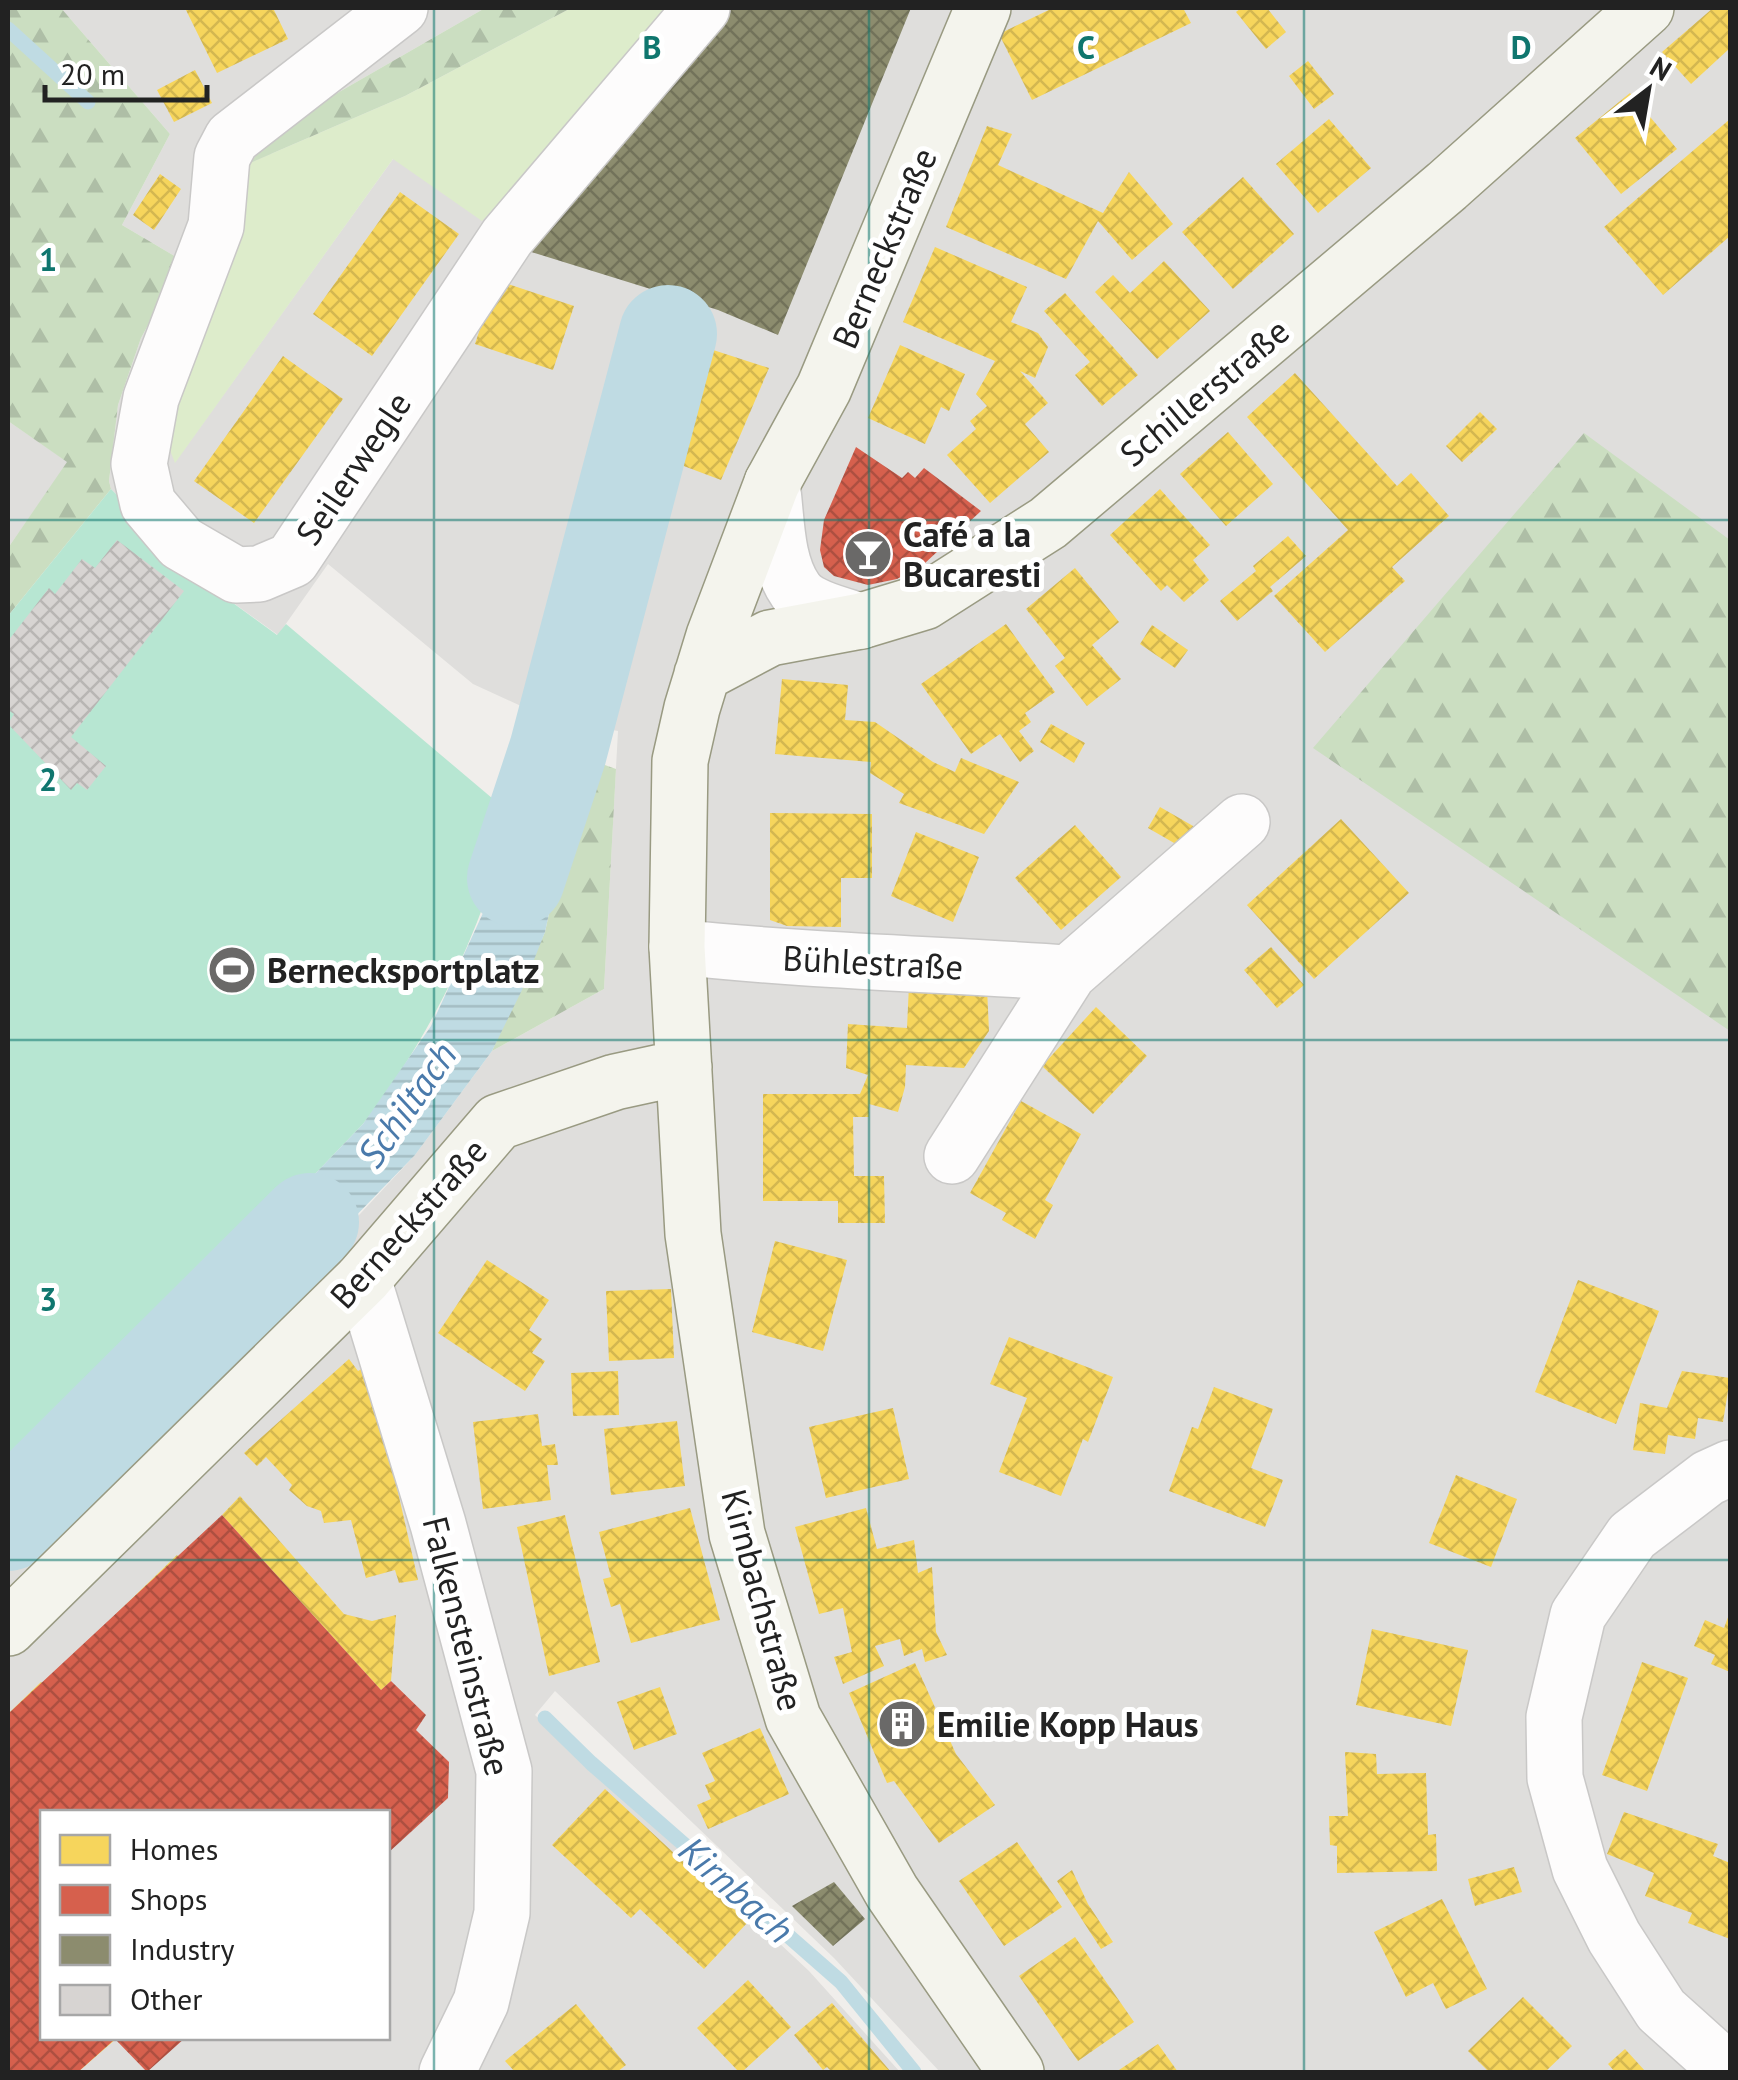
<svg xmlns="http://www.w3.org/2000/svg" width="1738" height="2080" font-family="'PT Sans',sans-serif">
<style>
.residential{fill:#dfdedc;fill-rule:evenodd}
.grass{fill:#ddeccb}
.forest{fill:url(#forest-firs)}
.pitch{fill:#b7e6d2}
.water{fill:url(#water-rules)}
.homes{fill:url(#homes-cross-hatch)}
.shops{fill:url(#shops-cross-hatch)}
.industry{fill:url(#industry-cross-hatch)}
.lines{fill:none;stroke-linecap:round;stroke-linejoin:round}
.stream{stroke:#bfdbe3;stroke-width:15}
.river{stroke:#bfdbe3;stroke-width:98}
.building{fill:url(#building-cross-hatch)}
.minor-casing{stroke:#c9c8c7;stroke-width:58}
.secondary-casing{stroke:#999a82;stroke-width:58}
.minor{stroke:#fdfcfc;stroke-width:55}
.secondary{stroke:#f4f4ed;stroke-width:55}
.grid{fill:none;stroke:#0f766e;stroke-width:2.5;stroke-opacity:0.55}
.labels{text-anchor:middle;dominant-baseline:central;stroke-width:10;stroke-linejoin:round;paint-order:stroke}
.street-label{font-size:35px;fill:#222;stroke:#fff}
.poi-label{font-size:35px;font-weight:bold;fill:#222;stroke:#fff;text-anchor:start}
.water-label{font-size:38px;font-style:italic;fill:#4a7aab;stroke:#fff}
.grid-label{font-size:32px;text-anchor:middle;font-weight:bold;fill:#0f766e;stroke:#fff;stroke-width:10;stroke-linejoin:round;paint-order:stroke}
</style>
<defs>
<pattern id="forest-firs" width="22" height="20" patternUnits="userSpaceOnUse" patternTransform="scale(2.5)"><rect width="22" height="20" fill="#cbdec1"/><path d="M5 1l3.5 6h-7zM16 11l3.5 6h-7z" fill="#aebea6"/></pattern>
<pattern id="water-rules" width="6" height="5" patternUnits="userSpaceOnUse" patternTransform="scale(2.5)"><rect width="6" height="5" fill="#bfdbe3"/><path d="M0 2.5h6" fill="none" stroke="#a4bcc2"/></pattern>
<pattern id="homes-cross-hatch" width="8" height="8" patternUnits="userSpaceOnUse" patternTransform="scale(2.5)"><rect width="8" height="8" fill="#f6d55c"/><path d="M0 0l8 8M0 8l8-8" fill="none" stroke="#d3b750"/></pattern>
<pattern id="shops-cross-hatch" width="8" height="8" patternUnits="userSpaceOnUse" patternTransform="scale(2.5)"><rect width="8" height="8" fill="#d6604d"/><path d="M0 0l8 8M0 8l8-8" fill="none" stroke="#ad4f40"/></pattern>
<pattern id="industry-cross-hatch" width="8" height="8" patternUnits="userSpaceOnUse" patternTransform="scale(2.5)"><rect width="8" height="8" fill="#8c8c6e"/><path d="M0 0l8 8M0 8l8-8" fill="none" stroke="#72725a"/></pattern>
<pattern id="building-cross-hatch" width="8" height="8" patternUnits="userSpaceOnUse" patternTransform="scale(2.5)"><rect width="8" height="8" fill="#d7d4d2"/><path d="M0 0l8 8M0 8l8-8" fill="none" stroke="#b8b6b4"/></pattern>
</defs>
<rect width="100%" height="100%" fill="#f0eeeb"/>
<!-- residential -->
<path class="residential" d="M61 8H485L280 126 175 462 393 159 675 8H1730V2072H940L834 1958 555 1691 535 1715 809 1971 900 2072H8V1562L360 1214 415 1155 492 1051 604 989 618 731 596 727 694 343 639 326 534 712 473 684 328 564 278 635 200 579 111 489 109 481 118 405 141 338 183 261 122 225 170 134ZM42 1812H388V2038H42Z
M8 421 68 462 8 548Z"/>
<!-- grass -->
<path class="grass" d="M571 8H675L579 118 482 221 393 159 175 463 166 440 250 163 405 96Z"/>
<!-- forest -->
<path class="forest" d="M8 8H61L170 134 122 225 183 261 141 338 118 405 109 481 111 489 8 616V548L67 462 8 421Z
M485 8H571L405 96 250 163 280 126Z
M1584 433 1730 540V1031L1313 748Z
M591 760 616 769 604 989 492 1051 545 932 559 867Z"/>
<!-- pitch -->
<path class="pitch" d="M111 489 200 579 277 635 286 624 512 815C482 928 435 1031 363 1124L195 1299 8 1483V616Z"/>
<!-- water -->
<path class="water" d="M640 325 694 343 596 727 566 722 534 712Z
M530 744 591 760 559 867 545 932 522 990 492 1051 415 1155 236 1339 195 1299 363 1124 431 1026 483 913Z"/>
<!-- homes -->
<path class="homes" d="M185 8H273L288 39 217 73Z
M1053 8H1183L1191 23 1032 100 999 34Z
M1241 8H1267L1286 32 1266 49 1236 12Z
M1713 8H1730V48L1691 84 1662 52Z
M1308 61 1334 94 1314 109 1289 76Z
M195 70 212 103 174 122 157 90Z
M1630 93 1677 149 1621 194 1575 138Z
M1329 119 1371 168 1318 213 1276 164Z
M1730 119V236L1663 295 1604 227Z
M987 126 1012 134 998 165 1103 213 1129 172 1173 224 1132 260 1098 221 1066 279 946 227Z
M160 174 181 189 154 230 133 215Z
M1243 177 1294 234 1233 289 1182 232Z
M400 192 459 234 372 356 313 314Z
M935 247 1027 287 1011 322 1038 333 1048 347 1035 378 1020 371 1048 403 1025 424 1049 452 990 503 947 455 976 429 970 421 987 406 976 394 995 361 903 322Z
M1164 261 1210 311 1157 359 1095 292 1113 275 1130 293Z
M496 280 574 306 553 370 475 344Z
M1065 293 1138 375 1102 406 1075 375 1090 362 1044 311Z
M900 345 965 374 949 411 941 407 925 444 868 418Z
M707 348 769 368 721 480 673 462Z
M283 356 343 399 254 523 194 481Z
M1295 373 1397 486 1411 473 1449 516 1392 567 1405 581 1325 652 1274 596 1348 530 1247 417Z
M1480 412 1497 429 1462 462 1446 446Z
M1228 432 1273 484 1226 526 1180 474Z
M1160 489 1210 545 1193 560 1209 580 1184 602 1167 585 1161 591 1110 535Z
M1288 536 1306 556 1270 587 1273 591 1237 621 1220 601 1256 571 1253 566Z
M1075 568 1119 622 1092 645 1121 679 1087 706 1055 666 1065 658 1026 609Z
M1006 624 1055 692 1025 713 1031 722 1019 731 1034 751 1020 762 1000 734 971 754 921 684Z
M1152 625 1188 650 1175 668 1140 644Z
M782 679 848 685 845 720 875 722 933 762 955 772 961 758 1019 782 984 834 899 803 904 794 870 773 871 762 775 754Z
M1051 724 1085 743 1074 763 1040 742Z
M1160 807 1200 830 1188 851 1148 828Z
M770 813 872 814V878H841V927L787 926 770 920Z
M1341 819 1409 893 1314 979 1247 905Z
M1075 825 1121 877 1061 930 1015 878Z
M916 832 979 857 953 922 891 896Z
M1271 947 1304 985 1277 1008 1244 970Z
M909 985 987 988 989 1031 964 1068 906 1065 905 1087 898 1112 869 1104V1117H853L854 1176H884L885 1223H838V1201H763V1094H860L868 1075 846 1068 848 1024 907 1028Z
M1096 1007 1147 1056 1093 1114 1042 1066Z
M1021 1101 1081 1134 1045 1200 1053 1205 1035 1239 1002 1220 1006 1213 970 1193Z
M775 1241 847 1260 823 1351 752 1332Z
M487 1260 549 1300 529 1330 542 1339 532 1353 545 1361 525 1391 438 1333Z
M1578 1280 1659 1311 1616 1424 1535 1392Z
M671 1289 674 1358 609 1361 606 1291Z
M1009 1337 1113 1377 1088 1442 1083 1439 1061 1496 999 1472 1027 1398 990 1384Z
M349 1359 358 1371 369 1365 418 1580 399 1583 395 1570 366 1578 351 1520 324 1523 321 1511 307 1506 289 1490 292 1485 266 1457 257 1466 244 1453Z
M618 1371 619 1415 573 1416 571 1373Z
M1682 1371 1730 1378 1723 1422 1698 1418 1695 1439 1668 1435 1665 1454 1633 1450 1640 1403 1667 1408Z
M1214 1387 1273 1409 1251 1468 1283 1480 1265 1527 1169 1491 1192 1427 1198 1429Z
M893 1408 909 1479 826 1498 809 1427Z
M538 1414 542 1446 555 1444 558 1465H547L551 1500 483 1509 473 1422Z
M677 1421 685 1486 611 1495 604 1429Z
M1456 1475 1517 1499 1491 1567 1429 1543Z
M240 1496 344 1614 372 1621 396 1615 391 1681 381 1690 222 1515Z
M690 1508 720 1620 631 1643 620 1604 611 1607 603 1579 611 1577 599 1532Z
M866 1508 877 1549 914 1540 918 1573 932 1567 936 1632 947 1655 925 1662 922 1649 904 1656 900 1639 875 1646 884 1666 843 1684 834 1657 852 1652 843 1608 819 1614 795 1527Z
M565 1515 600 1662 549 1676 517 1527Z
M177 1555 239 1619 148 1707 86 1643Z
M1730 1612V1672L1711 1664 1715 1655 1694 1646 1705 1620 1724 1628Z
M1372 1629 1468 1650 1451 1726 1356 1705Z
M314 1658 372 1713 366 1811 240 1812 285 1775 288 1742 259 1713Z
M1642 1662 1688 1678 1647 1791 1602 1775Z
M915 1663 956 1754 995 1805 939 1843 894 1781 887 1783 849 1693Z
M41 1682 103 1746 13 1834 8 1829V1714Z
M660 1687 677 1734 634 1750 617 1702Z
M760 1728 789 1794 708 1829 697 1805 711 1799 705 1785 715 1781 702 1753Z
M1345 1752 1376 1754 1377 1774 1426 1773 1428 1835 1436 1834 1437 1871 1337 1873V1846L1330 1845 1329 1816H1348Z
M605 1789 748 1922 704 1969 640 1909 631 1918 552 1845Z
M1624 1812 1718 1844 1713 1856 1730 1863V1939L1688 1923 1692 1913 1645 1896 1654 1873 1607 1854Z
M1017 1842 1062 1907 1004 1946 959 1881Z
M1514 1867 1522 1892 1475 1906 1468 1879Z
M1072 1870 1088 1904 1113 1942 1101 1949 1057 1881Z
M1442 1899 1487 1989 1446 2009 1433 1983 1406 1997 1374 1932Z
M1075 1937 1134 2022 1078 2061 1019 1976Z
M748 1980 791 2027 742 2072H739L697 2028Z
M42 1994V2038H117L78 2072H8V2027Z
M1523 1997 1572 2046 1545 2072H1489L1468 2051Z
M832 2003 891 2072H832L827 2067 823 2070 794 2035Z
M576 2004 626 2065 617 2072H515L505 2061Z
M1158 2044 1178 2072H1116Z
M1625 2049 1646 2072H1615L1608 2064Z"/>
<!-- shops -->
<path class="shops" d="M856 447 902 478 908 472 915 478 924 468 981 511 924 564 897 579 868 585 834 576 824 567 820 550 824 520Z
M222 1515 381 1690 391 1681 426 1715 416 1730 449 1762 448 1798 388 1853V1812H42V2038H185L147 2072 115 2039 78 2072H8V1714Z"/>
<!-- industry -->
<path class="industry" d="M716 8H911L778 335 718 310 525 250Z
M834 1882 865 1919 833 1946 792 1906Z"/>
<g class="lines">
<!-- stream -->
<path class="stream" d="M8 29 88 102
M545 1718 591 1763 841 1982 914 2072"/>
<!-- river -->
<path class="river" d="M516 878 558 751 668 334
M8 1522 310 1222"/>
</g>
<!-- building -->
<path class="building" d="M117 540 184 591 71 737 106 766 87 790 77 783 71 790 8 724 14 714 8 710V641L49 588 55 594 82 559 95 568Z"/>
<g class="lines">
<!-- minor casing -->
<g class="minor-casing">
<path id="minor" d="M400 8 232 138 222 157 216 226 151 398 139 464 148 504 181 543 236 575 259 574 292 560 507 237 702 8
M772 483C777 517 775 562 796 591 808 608 842 615 861 621
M677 947C808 961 938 964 1069 973
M952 1156 1069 973 1242 822
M363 1279 438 1524 504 1771 502 1913 481 2002 447 2072
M1730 2072 1661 2010 1614 1937 1580 1869 1555 1778 1554 1717 1578 1615 1632 1536 1708 1478 1730 1468"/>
</g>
<!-- secondary casing -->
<g class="secondary-casing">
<path id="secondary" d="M983 8 824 388 772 483 714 636 692 708 680 761 677 947 693 1234 737 1534 793 1718 892 1892 1016 2072
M702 674 770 638 861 621 924 602 1048 523 1447 186 1646 8
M8 1628 363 1279 498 1122 615 1082 684 1067"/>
</g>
<!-- minor -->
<use href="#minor" class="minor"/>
<!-- secondary -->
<use href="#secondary" class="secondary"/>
</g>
<!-- grid -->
<path class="grid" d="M434 8V2072M869 8V2072M1304 8V2072M8 520H1730M8 1040H1730M8 1560H1730"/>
<!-- icons -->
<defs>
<g id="bar-disc" transform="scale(2.5)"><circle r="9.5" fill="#6a6968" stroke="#fff"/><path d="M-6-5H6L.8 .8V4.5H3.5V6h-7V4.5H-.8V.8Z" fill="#fff"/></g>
<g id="stadium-disc" transform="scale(2.5)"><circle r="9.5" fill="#6a6968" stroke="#fff"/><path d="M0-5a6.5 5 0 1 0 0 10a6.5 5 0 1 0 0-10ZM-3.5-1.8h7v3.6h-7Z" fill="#fff"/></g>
<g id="building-disc" transform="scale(2.5)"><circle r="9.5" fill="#6a6968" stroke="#fff"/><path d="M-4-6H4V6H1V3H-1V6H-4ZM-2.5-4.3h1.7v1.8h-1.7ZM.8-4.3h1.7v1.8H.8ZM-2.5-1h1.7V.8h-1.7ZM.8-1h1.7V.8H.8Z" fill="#fff"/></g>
</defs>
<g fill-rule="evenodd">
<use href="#bar-disc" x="868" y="554"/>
<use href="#stadium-disc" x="232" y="970"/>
<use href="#building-disc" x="902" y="1724"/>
</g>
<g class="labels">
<!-- street labels -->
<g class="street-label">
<text transform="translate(884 248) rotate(-67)">Berneckstraße</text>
<text transform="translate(1204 392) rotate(-40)">Schillerstraße</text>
<text transform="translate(353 468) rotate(-56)">Seilerwegle</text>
<text transform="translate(873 962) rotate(3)">Bühlestraße</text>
<text transform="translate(408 1223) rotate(-48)">Berneckstraße</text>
<text transform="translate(763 1600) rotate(75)">Kirnbachstraße</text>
<text transform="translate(467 1646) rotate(76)">Falkensteinstraße</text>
</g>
<!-- poi labels -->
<g class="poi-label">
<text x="903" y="534">Café a la<tspan x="903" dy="40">Bucaresti</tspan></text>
<text x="267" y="970">Bernecksportplatz</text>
<text x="937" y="1724">Emilie Kopp Haus</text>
</g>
<!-- water labels -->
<g class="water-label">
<text transform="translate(406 1104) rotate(-55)">Schiltach</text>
<text transform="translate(737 1889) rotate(42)">Kirnbach</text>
</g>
</g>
<g class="grid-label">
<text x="652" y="59">B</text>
<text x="1086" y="59">C</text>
<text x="1521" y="59">D</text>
<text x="48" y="271">1</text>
<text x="48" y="791">2</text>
<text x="48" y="1311">3</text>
</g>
<!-- border -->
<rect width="1738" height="2080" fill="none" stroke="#222222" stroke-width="20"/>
<!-- legend -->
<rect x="40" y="1810" width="350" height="230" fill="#ffffff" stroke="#a7a7a7" stroke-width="2.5"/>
<rect x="60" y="1835" width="50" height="30" fill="#f6d55c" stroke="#a7a7a7" stroke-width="2.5"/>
<text x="130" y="1860" font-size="30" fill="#222222">Homes</text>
<rect x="60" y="1885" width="50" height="30" fill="#d6604d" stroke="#a7a7a7" stroke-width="2.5"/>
<text x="130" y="1910" font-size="30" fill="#222222">Shops</text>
<rect x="60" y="1935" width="50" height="30" fill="#8c8c6e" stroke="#a7a7a7" stroke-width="2.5"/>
<text x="130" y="1960" font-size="30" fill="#222222">Industry</text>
<rect x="60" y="1985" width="50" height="30" fill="#d7d4d2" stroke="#a7a7a7" stroke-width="2.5"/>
<text x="130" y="2010" font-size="30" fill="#222222">Other</text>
<!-- north arrow -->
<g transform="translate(1648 90) rotate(31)" stroke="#ffffff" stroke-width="8" paint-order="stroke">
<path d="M0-8L18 38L0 25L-18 38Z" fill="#222222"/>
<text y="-15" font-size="28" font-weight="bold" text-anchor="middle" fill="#222222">N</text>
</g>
<!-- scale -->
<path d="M45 85v15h162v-15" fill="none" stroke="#222222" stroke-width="5"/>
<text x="60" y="85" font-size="30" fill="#222222" stroke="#ffffff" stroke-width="8" paint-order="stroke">20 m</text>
</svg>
